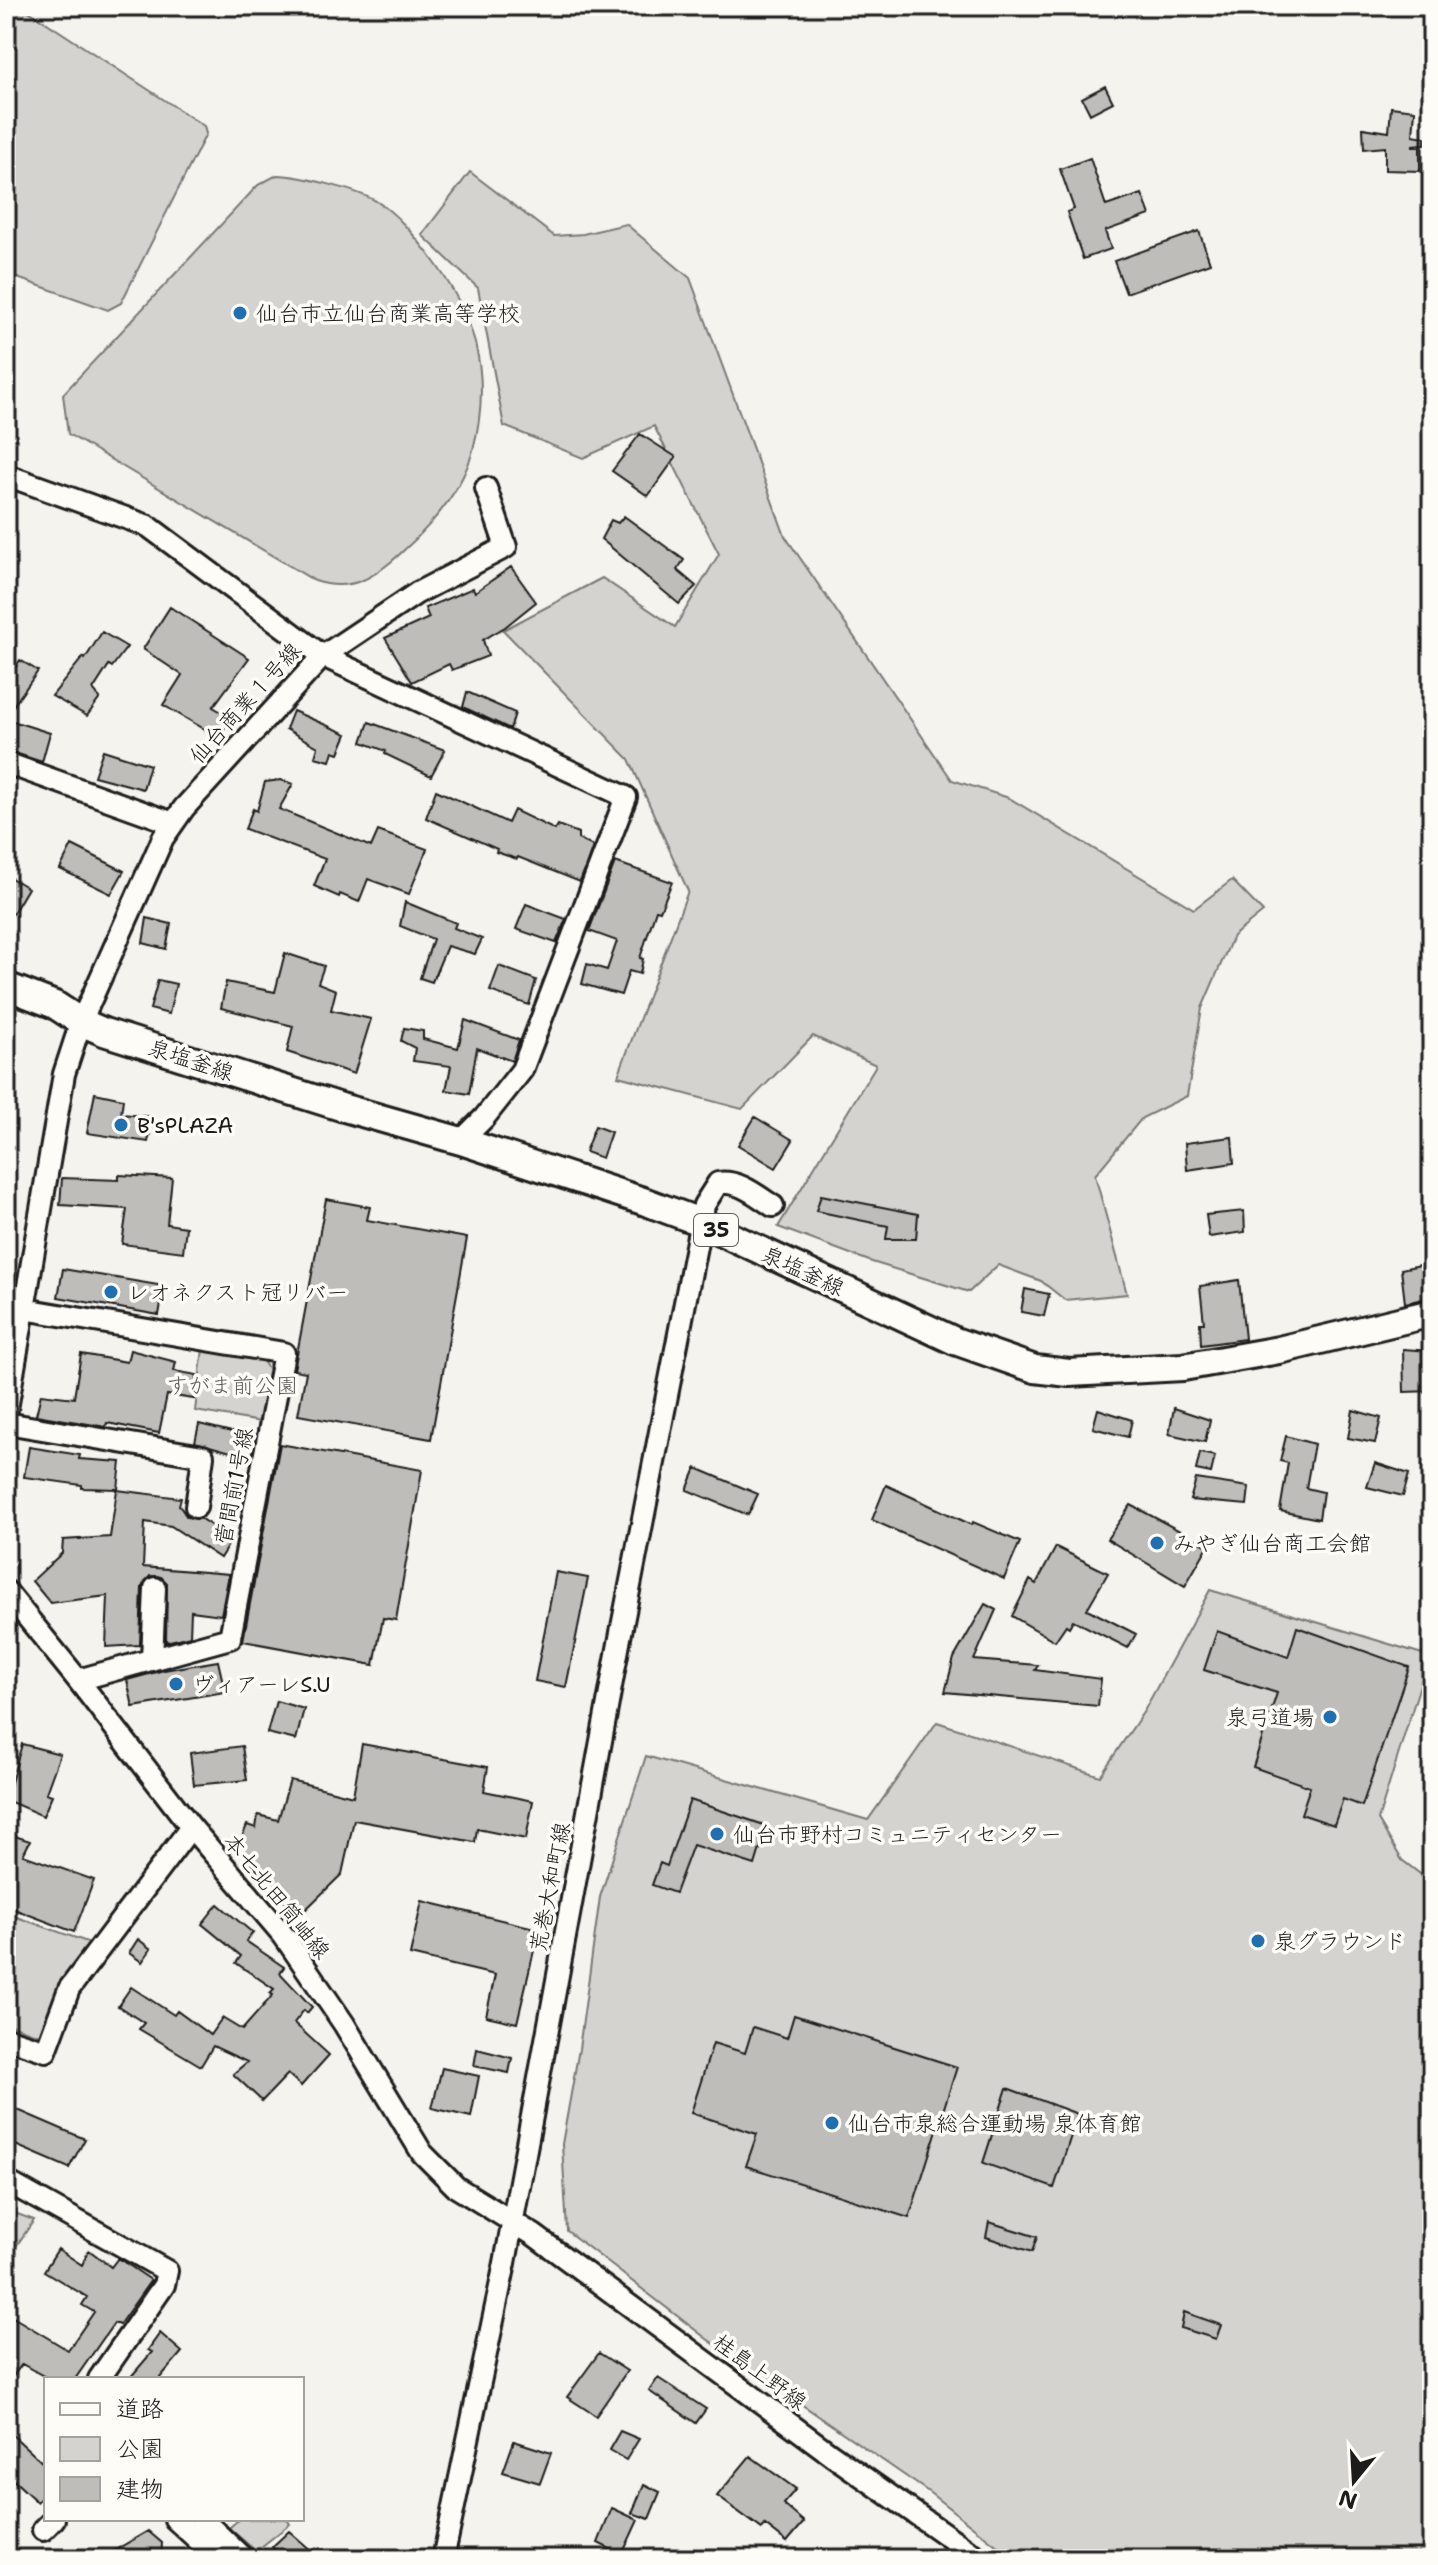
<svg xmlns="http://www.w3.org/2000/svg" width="1438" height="2565" font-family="'Shantell Sans','Klee One',sans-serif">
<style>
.green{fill:#d4d3cf;stroke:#787876;stroke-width:2}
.building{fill:#bebdba;stroke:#1c1c1c;stroke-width:2}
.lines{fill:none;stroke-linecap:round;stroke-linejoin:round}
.minor-casing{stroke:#1c1c1c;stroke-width:26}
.major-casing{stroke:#1c1c1c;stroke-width:32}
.minor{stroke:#fdfcf7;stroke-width:20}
.major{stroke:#fdfcf7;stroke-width:26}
.poi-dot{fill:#1f6fb2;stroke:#fdfcf7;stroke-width:3}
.labels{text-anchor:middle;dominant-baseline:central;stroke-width:7;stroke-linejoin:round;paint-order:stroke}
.shield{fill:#fdfcf7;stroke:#605f5e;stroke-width:2}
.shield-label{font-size:20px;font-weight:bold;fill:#1c1c1c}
.poi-label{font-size:22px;fill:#1c1c1c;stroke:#fdfcf7;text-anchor:start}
.street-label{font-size:22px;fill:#1c1c1c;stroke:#fdfcf7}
.park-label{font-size:22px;fill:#5c5c5b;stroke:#fdfcf7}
</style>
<rect width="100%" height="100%" fill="#f4f3ee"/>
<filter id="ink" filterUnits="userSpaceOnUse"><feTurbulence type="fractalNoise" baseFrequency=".0125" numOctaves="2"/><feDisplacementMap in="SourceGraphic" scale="16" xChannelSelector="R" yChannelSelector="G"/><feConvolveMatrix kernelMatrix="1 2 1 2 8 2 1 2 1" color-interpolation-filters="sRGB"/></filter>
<g filter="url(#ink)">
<!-- green -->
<path class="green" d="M6 6H21L204 126 206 134 121 303 108 310 6 274Z
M470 172 554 236 583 234 626 224 690 278 785 536 952 780 1009 798 1194 909 1232 880 1263 912 1233 936 1202 1008 1187 1096 1142 1118 1095 1175 1127 1294 1065 1300 1041 1281 998 1265 969 1292 872 1262 778 1227 876 1065 813 1036 742 1109 618 1076 688 891 629 759 503 630 602 578 675 627 719 554 654 426 583 458 504 426 478 288 422 235Z
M277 175C302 176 354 189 376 201 396 213 413 234 427 252 475 314 493 372 473 450 462 491 432 525 401 553 375 577 351 593 315 581L68 434 63 394 258 185Z
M203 1349 260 1357 269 1370 261 1422 195 1411Z
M1210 1590 1429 1656 1378 1820 1402 1860 1432 1883V2559H1014L930 2493 707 2339 567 2231 562 2144 579 2049 600 1897 646 1756 868 1820 937 1722 1100 1776 1144 1711Z
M8 1914 93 1944 47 2029 39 2035 6 2023V1915Z
M6 2210 34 2220 6 2261Z
M239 2519H287L290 2524 256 2551 229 2528Z"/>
<!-- building -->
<path class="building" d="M1105 86 1113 102 1090 114 1082 98Z
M1391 107 1415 110 1413 135 1425 137V144L1413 145V147H1420V171L1385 170V147L1364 149 1363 128 1389 132Z
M1090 158 1106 206 1142 194 1150 215 1105 231 1111 249 1083 259 1067 212 1074 209 1060 169Z
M1199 231 1210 263 1126 293 1114 261Z
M640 434 676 457 648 496 612 471Z
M624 516 684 560 677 570 696 586 679 604 601 539 611 520 618 523Z
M511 567 536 602 505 627 483 640 488 656 452 670 449 664 412 682 385 638 429 618 425 608 473 588 475 592Z
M170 607 249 658 213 707 232 718 218 737 163 705 182 675 143 649Z
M102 632 127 647 112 667 109 665 93 690 100 698 87 716 52 696 83 657 85 659Z
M20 660 38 671 6 716V682Z
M467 692 515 713 510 729 463 707Z
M293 711 347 734 339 753 333 751 330 761 315 757 318 747 286 729Z
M6 719 50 733 42 762 6 750Z
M369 722 445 750 431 776 385 754 386 751 362 742Z
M103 750 150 765 143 789 94 776Z
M281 780 293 784 279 809 371 847 378 831 427 849 409 894 368 879 359 902 340 894 339 897 314 886 325 859 245 829 253 809 257 811 265 782Z
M436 790 508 823 514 810 555 830 558 825 578 833V839L593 846 580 882 518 857 517 859 496 852 497 849 426 818Z
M72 845 124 871 111 894 60 869Z
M615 862 672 882 660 911 656 910 640 958 643 959 640 974 629 971 621 995 582 984 587 964 607 970 617 941 589 931Z
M6 875 28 888 6 925Z
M405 902 456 923 454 928 482 939 475 954 447 946 432 982 420 978 433 939 400 926Z
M526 904 566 919 556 943 516 929Z
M147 918 171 924 166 949 143 943Z
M285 953 324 966 318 983 336 990 331 1010 371 1019 354 1074 287 1052 293 1026 221 1008 226 982 275 992Z
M499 966 536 980 529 1005 490 991Z
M158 980 176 984 169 1014 150 1009Z
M465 1020 519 1040 512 1061 477 1048 469 1094 446 1090 451 1066 413 1061 415 1048 401 1041 404 1028 423 1031V1039L458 1048Z
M95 1093 123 1099 121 1114 154 1117 148 1142 87 1133Z
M755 1117 793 1140 776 1168 738 1145Z
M595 1126 611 1132 602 1158 585 1152Z
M1232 1137 1234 1163 1187 1170 1185 1143Z
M119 1175 172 1178 167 1224 186 1227 183 1252 122 1244 127 1209 60 1205 62 1178 119 1180Z
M821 1195 918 1214 916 1239H886L888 1226 816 1211Z
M326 1199 370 1207 367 1220 467 1238 431 1439 298 1415 306 1372 294 1370Z
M1244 1211 1245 1232 1209 1237 1206 1215Z
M1430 1263 1432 1297 1405 1303 1401 1269Z
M63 1269 164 1286 159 1315 58 1297Z
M1239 1280 1245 1339 1201 1345 1200 1323H1204L1200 1286Z
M1025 1289 1049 1294 1044 1316 1021 1312Z
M1403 1349 1431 1351 1432 1391 1404 1392Z
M130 1350 176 1362 174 1371 197 1375 194 1399 167 1395 159 1433 107 1423 106 1427 36 1415 41 1394 74 1398 81 1354 127 1362Z
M1174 1408 1210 1420 1205 1442 1169 1434Z
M1098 1409 1132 1420 1128 1437 1093 1428Z
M1353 1410 1381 1418 1375 1443 1348 1438Z
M199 1424 244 1435 238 1454 195 1442Z
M1286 1436 1314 1444 1306 1488 1323 1492 1319 1519 1280 1511 1288 1463 1280 1461Z
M280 1444 422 1470 396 1620 383 1618 374 1665 243 1641Z
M29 1447 80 1455 79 1459 121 1462 118 1489 82 1488V1485L24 1477Z
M1200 1453 1215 1456 1211 1473 1196 1470Z
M1375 1463 1409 1474 1403 1496 1367 1487Z
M696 1468 758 1494 748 1515 687 1490Z
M1196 1479 1249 1487 1247 1505 1190 1500Z
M886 1485 972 1525 973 1522 1020 1542 1004 1579 872 1520Z
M117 1490 181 1498 179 1505 187 1517 201 1519 232 1539 220 1558 171 1526 145 1522 143 1567 229 1574 221 1615 191 1611 190 1636 166 1642 167 1583 161 1577 150 1576 142 1587 140 1645 106 1647 108 1596 50 1603 32 1581 62 1553 63 1540 110 1537Z
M1131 1505 1208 1546 1185 1586 1107 1539Z
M1056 1547 1108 1573 1087 1609 1136 1634 1128 1648 1073 1620 1069 1627 1066 1625 1055 1641 1012 1616 1030 1580 1036 1584Z
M556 1572 588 1578 566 1687 535 1681Z
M985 1604 996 1610 974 1660 1038 1665 1035 1670 1101 1679 1098 1706 945 1692 954 1658Z
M1297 1627 1409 1667 1362 1806 1343 1799 1334 1825 1301 1814 1310 1787 1253 1767 1277 1693 1204 1670 1217 1631 1288 1657Z
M218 1661 225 1692 133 1707 127 1680 164 1670Z
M276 1701 304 1709 296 1740 267 1733Z
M22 1744 60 1754 46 1793 52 1795 43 1816 6 1800Z
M362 1744 488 1767 484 1791 533 1801 526 1839 477 1829 475 1842 354 1820 342 1874 298 1917 238 1848 247 1825 256 1828 258 1815 278 1820 290 1780 353 1796Z
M242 1746 247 1780 194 1785 190 1753Z
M690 1800 767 1826 755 1865 693 1845 675 1893 652 1885 660 1863 667 1866Z
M6 1833 30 1841 23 1855 94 1880 74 1932 6 1906Z
M422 1901 539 1929 517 2023 486 2016 495 1975 410 1955Z
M218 1904 253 1933 246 1941 284 1967 280 1973 312 2007 307 2013 304 2010 294 2023 329 2055 301 2086 288 2074 262 2101 233 2074 247 2062 213 2046 201 2066 139 2029 144 2023 118 2006 131 1987 174 2015 177 2011 210 2035 222 2018 242 2030 273 1995 270 1993 274 1989 236 1963 241 1956 202 1924Z
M138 1939 151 1949 142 1962 129 1953Z
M794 2015 957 2067 909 2218 746 2166 757 2134 691 2113 713 2043 745 2053 753 2027 787 2038Z
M477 2049 512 2058 509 2073 474 2066Z
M442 2068 479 2076 471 2117 432 2108Z
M1007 2088 1078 2114 1054 2188 983 2163Z
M6 2105 85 2139 69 2168 6 2141Z
M989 2222 1037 2237 1032 2252 986 2237Z
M58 2249 82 2265 89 2250 111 2267 118 2258 151 2280 119 2325 114 2323 75 2379H49L22 2364 6 2386V2328L13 2317 68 2350 94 2312 82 2305 87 2297 44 2271Z
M1184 2312 1221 2325 1216 2339 1181 2328Z
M160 2333 182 2352 159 2379H129L152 2352 148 2350Z
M599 2353 627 2371 596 2416 567 2397Z
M658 2378 706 2409 696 2423 649 2391Z
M6 2429 46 2466V2492L37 2502 6 2473Z
M620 2431 639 2439 626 2460 609 2450Z
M514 2441 551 2453 540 2483 503 2472Z
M750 2456 796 2489 783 2504 804 2522 787 2542 765 2525 762 2529 717 2496Z
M644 2484 660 2492 649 2519 632 2513Z
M612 2508 638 2520 622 2555 598 2543Z
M148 2531 162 2543 161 2559H100Z
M289 2531 321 2559H288L272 2547Z"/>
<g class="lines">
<!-- minor casing -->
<g class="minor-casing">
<path id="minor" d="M6 475 148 526 323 656 184 808 163 838 81 1022 64 1074 6 1415
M323 656 626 797 522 1070 484 1118 461 1141
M323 656 417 593 506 547 486 488
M6 763 173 823
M24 1309 284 1353 230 1638 78 1680
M6 1423 203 1456 196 1507
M6 1591 78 1680 191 1827 284 1936 344 2024 422 2153 456 2187 534 2235 832 2455 980 2559
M152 1660 155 1588
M6 2038 46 2051 69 1989 191 1827
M6 2181 167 2271 164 2285 99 2379
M175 2519 219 2559
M202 2519 244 2559
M43 2530 54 2519
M443 2559 505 2263 622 1627 704 1205 718 1183C739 1180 756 1195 773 1206"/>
</g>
<!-- major casing -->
<g class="major-casing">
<path id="major" d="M6 986 55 1005 81 1022 104 1032 341 1107 461 1141 646 1202 700 1222 955 1341 1035 1369 1069 1373 1183 1367 1279 1350 1432 1313"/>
</g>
<!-- minor -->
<use href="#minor" class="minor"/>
<!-- major -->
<use href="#major" class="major"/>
</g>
</g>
<!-- markers -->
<g class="poi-dot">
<circle cx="240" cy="313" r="8"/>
<circle cx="121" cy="1125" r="8"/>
<circle cx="111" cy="1292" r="8"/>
<circle cx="1157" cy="1543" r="8"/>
<circle cx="176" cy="1684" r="8"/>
<circle cx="1330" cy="1717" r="8"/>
<circle cx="717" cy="1834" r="8"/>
<circle cx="1258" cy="1941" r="8"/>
<circle cx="832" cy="2123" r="8"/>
</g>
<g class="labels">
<!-- shield labels -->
<rect class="shield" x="694" y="1214" width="44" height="32" rx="6"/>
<g class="shield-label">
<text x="716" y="1230">35</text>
</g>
<!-- poi labels -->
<g class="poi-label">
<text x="256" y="313">仙台市立仙台商業高等学校</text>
<text x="137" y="1125">B'sPLAZA</text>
<text x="127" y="1292">レオネクスト冠リバー</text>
<text x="1173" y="1543">みやぎ仙台商工会館</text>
<text x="192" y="1684">ヴィアーレS.U</text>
<text x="1314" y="1717" text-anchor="end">泉弓道場</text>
<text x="733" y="1834">仙台市野村コミュニティセンター</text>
<text x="1274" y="1941">泉グラウンド</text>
<text x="848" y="2123">仙台市泉総合運動場 泉体育館</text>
</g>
<!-- street labels -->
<g class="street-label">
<text transform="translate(245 703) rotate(-48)">仙台商業１号線</text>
<text transform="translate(191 1060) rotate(18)">泉塩釜線</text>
<text transform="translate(803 1271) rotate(25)">泉塩釜線</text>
<text transform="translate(234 1486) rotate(-79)">菅間前1号線</text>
<text transform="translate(550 1887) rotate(-79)">荒巻大和町線</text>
<text transform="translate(277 1896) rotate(51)">本七北田筒岫線</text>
<text transform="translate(760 2372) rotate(37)">桂島上野線</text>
</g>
<!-- park labels -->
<g class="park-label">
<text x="232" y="1385">すがま前公園</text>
</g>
</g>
<!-- margin -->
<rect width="1438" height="2565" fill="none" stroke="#fdfcf7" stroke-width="32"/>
<rect x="16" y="16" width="1406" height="2533" fill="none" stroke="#1c1c1c" stroke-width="3" filter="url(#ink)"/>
<!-- legend -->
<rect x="44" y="2377" width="260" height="144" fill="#fdfcf7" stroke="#a3a29f" stroke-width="2"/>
<rect x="60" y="2403" width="40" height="12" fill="#fdfcf7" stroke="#a3a29f" stroke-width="2"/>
<text x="116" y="2417" font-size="24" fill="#1c1c1c">道路</text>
<rect x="60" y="2437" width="40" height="24" fill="#d4d3cf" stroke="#a3a29f" stroke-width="2"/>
<text x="116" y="2457" font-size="24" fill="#1c1c1c">公園</text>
<rect x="60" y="2477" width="40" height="24" fill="#bebdba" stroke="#a3a29f" stroke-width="2"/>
<text x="116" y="2497" font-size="24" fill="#1c1c1c">建物</text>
<!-- north arrow -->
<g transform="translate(1354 2481) rotate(198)" stroke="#fdfcf7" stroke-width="6" paint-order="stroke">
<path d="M0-6L14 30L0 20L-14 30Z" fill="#1c1c1c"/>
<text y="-12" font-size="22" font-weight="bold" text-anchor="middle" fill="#1c1c1c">N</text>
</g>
</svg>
